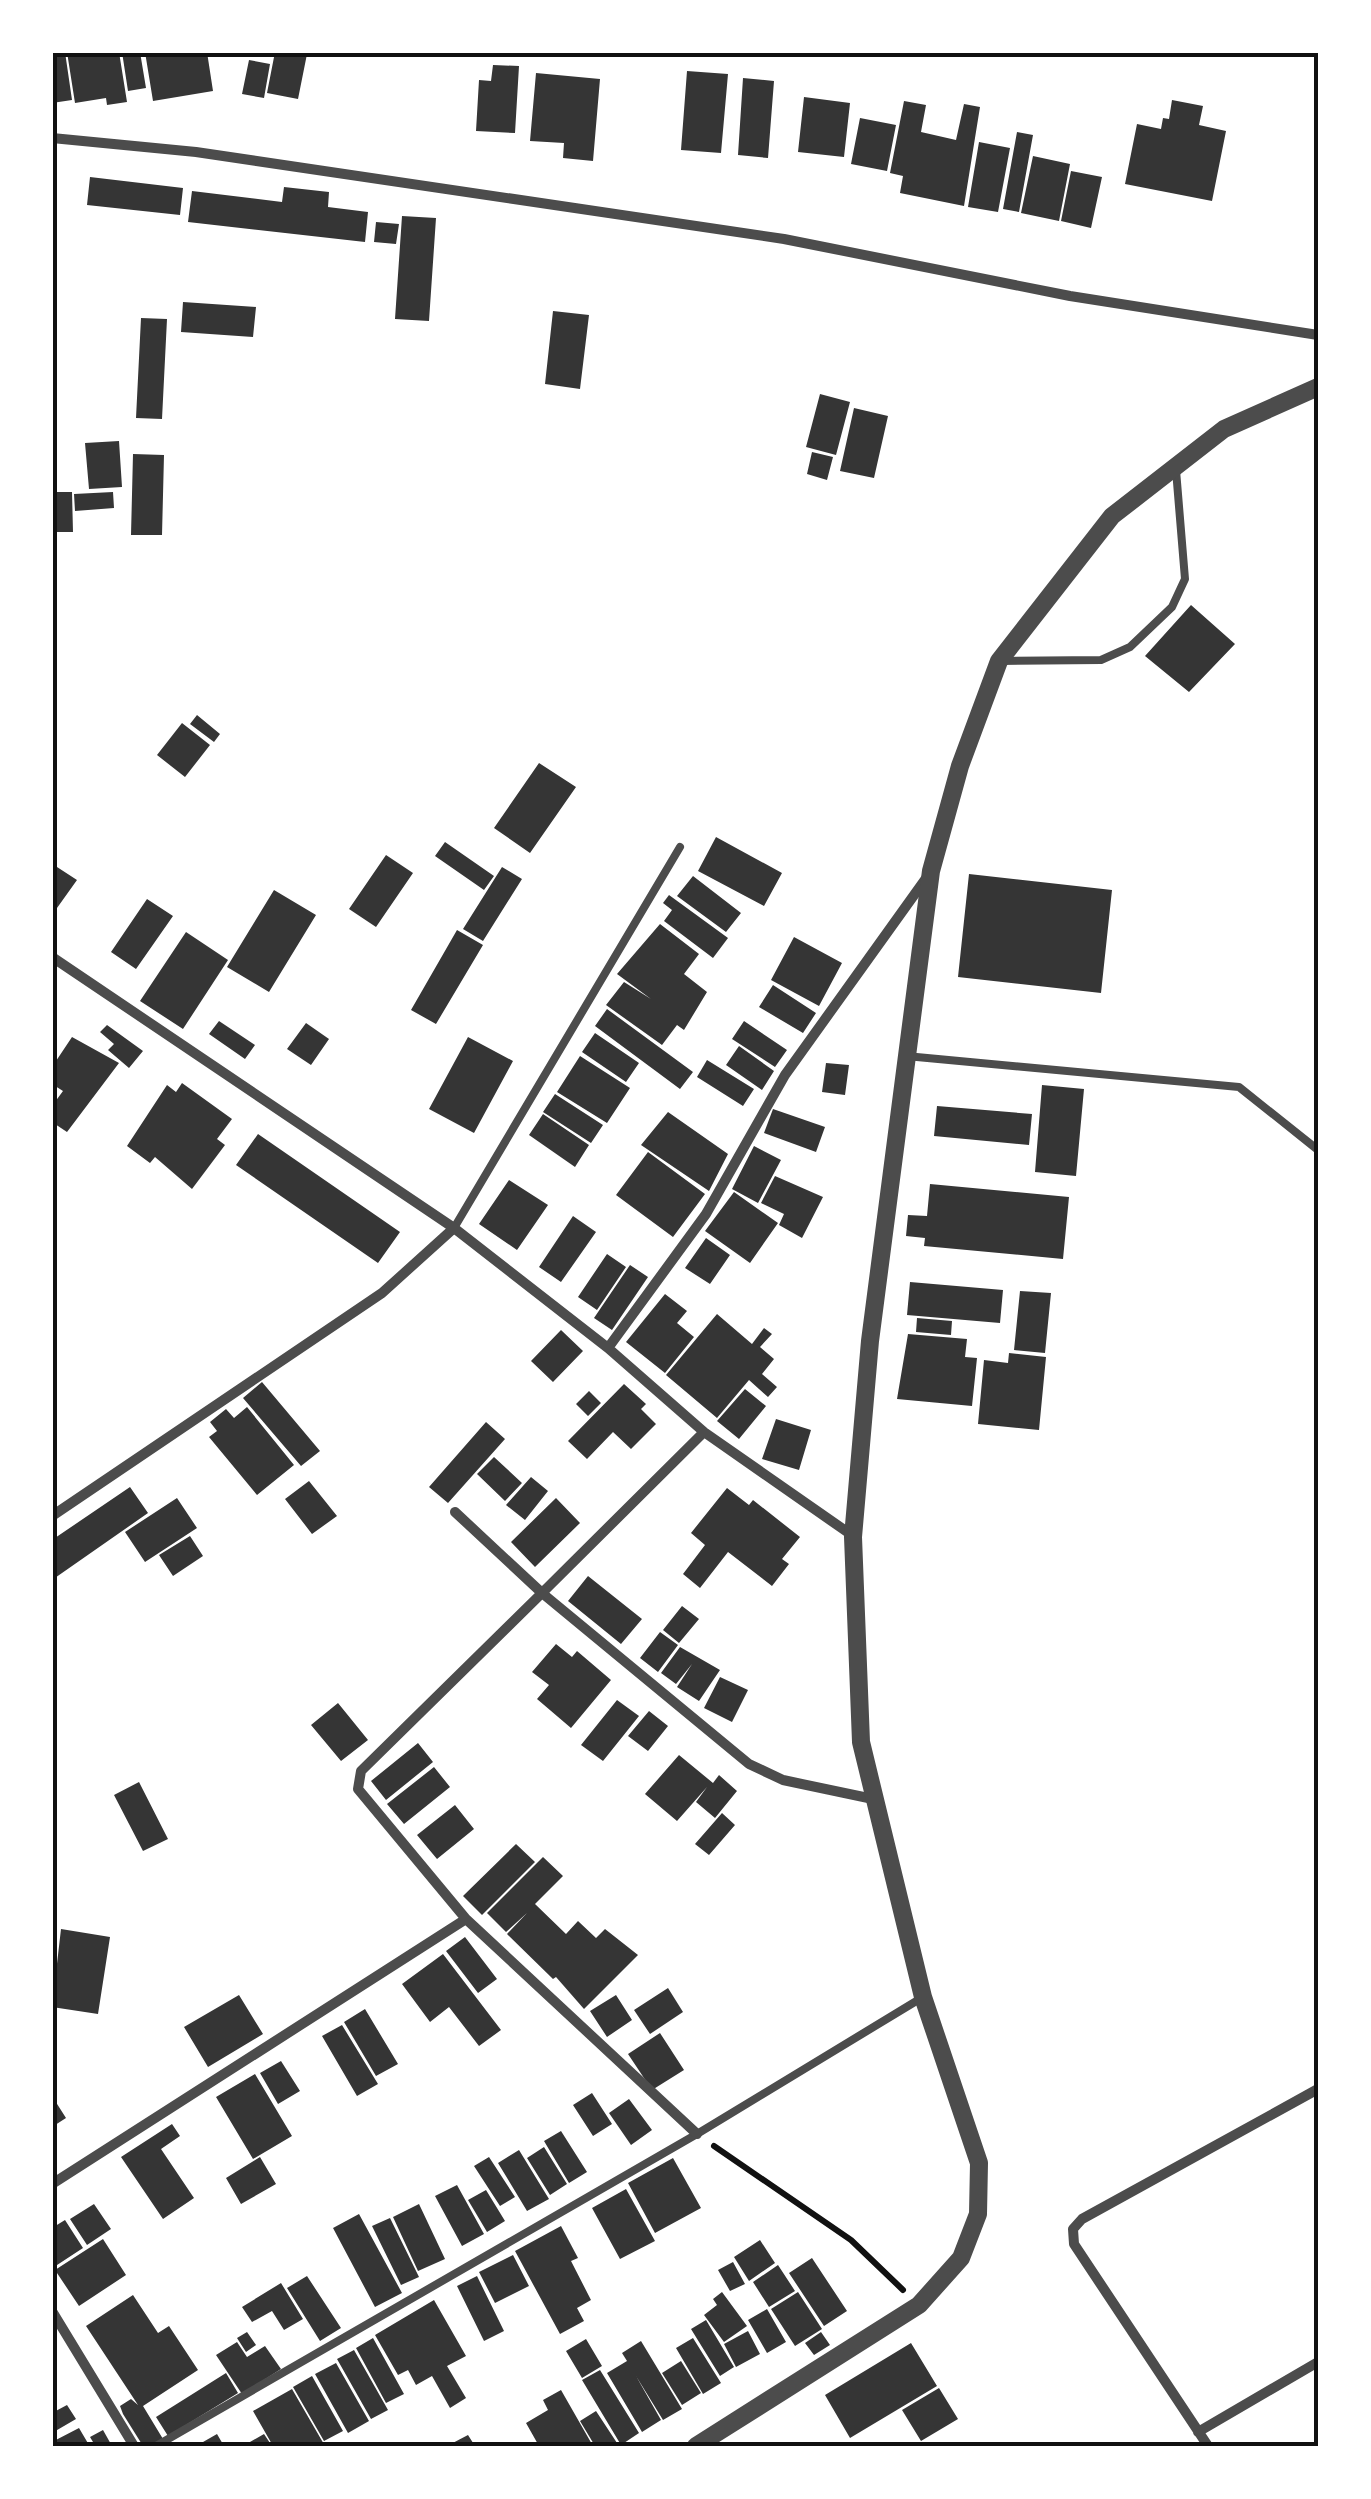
<svg xmlns="http://www.w3.org/2000/svg" width="1371" height="2499" font-family="'Sofia Sans Condensed',sans-serif">
<style>
.building{fill:#353535}
.lines{fill:none;stroke-linecap:round;stroke-linejoin:round}
.path{stroke:#111;stroke-width:6}
.service{stroke:#4c4c4c;stroke-width:8}
.minor{stroke:#4c4c4c;stroke-width:10}
.tertiary{stroke:#4c4c4c;stroke-width:18}
.neatline{fill:none;stroke:#111;stroke-width:4}
</style>
<rect width="100%" height="100%" fill="#fff"/>
<!-- building -->
<path class="building" d="M52 52H65L72 100 52 103Z
M67 52H119L127 102 107 105 106 98 75 103Z
M122 52H140L146 88 128 91Z
M145 52H207L213 91 153 101Z
M275 52 307 54 298 99 267 93Z
M249 60 270 64 264 98 242 94Z
M493 65 519 66 515 133 476 131 479 80 491 81Z
M687 71 728 74 721 153 681 150Z
M536 73 600 79 593 161 563 158 564 143 530 141Z
M743 78 774 81 768 158 738 155Z
M804 97 850 103 844 157 798 152Z
M1172 100 1203 106 1199 125 1226 131 1212 201 1125 184 1137 124 1161 129 1163 118 1169 119Z
M904 101 926 105 921 132 956 140 964 104 980 107 964 206 900 193 903 176 890 173Z
M860 118 896 125 887 171 851 164Z
M1017 132 1033 135 1019 212 1003 209Z
M979 142 1010 148 998 212 968 207Z
M1033 156 1070 164 1059 221 1021 213Z
M1071 171 1102 177 1091 228 1061 221Z
M90 177 183 188 180 215 87 205Z
M284 187 329 192 328 207 368 212 365 242 188 222 192 191 282 202Z
M402 216 436 218 429 321 395 319Z
M376 222 399 224 396 244 374 242Z
M183 302 256 307 253 337 181 332Z
M553 311 589 315 580 389 545 384Z
M141 318 167 319 162 419 136 418Z
M820 394 850 402 836 455 806 447Z
M854 408 888 416 874 478 840 471Z
M119 441 122 487 89 489 85 443Z
M812 452 833 457 827 480 807 474Z
M133 454 164 455 162 535H131Z
M52 492H72L73 532H52Z
M113 492 114 508 75 511 74 494Z
M1191 605 1235 644 1189 692 1145 656Z
M197 715 220 734 214 742 190 724Z
M182 723 210 745 185 777 157 755Z
M539 763 576 787 530 853 494 828Z
M716 837 782 873 764 906 698 871Z
M445 842 494 876 484 890 435 856Z
M386 855 413 873 376 927 349 909Z
M57 867 77 880 52 915V873Z
M502 867 522 879 483 941 463 929Z
M969 874 1112 890 1101 993 958 977Z
M693 876 741 913 726 932 677 896Z
M274 890 316 915 269 992 227 967Z
M669 895 728 938 713 958 664 921 672 910 663 903Z
M147 899 173 916 136 969 111 952Z
M660 924 699 954 684 974 707 992 684 1030 677 1025 662 1045 606 1005 624 982 651 999 617 974Z
M457 930 483 945 436 1024 411 1010Z
M186 932 228 960 183 1029 140 1001Z
M794 937 842 963 819 1006 771 980Z
M773 985 816 1013 803 1033 759 1007Z
M607 1009 693 1072 680 1089 595 1026Z
M219 1021 255 1045 245 1059 209 1034Z
M744 1021 787 1050 775 1067 732 1039Z
M306 1023 329 1039 311 1065 287 1049Z
M107 1025 143 1051 129 1068 108 1050 114 1044 100 1032Z
M595 1033 639 1063 626 1082 582 1052Z
M72 1037 119 1063 67 1132 52 1122V1106L63 1091 52 1084V1067Z
M468 1037 513 1061 474 1133 429 1109Z
M739 1046 774 1071 762 1090 726 1065Z
M580 1056 630 1088 607 1123 557 1092Z
M707 1060 754 1089 743 1106 697 1077Z
M826 1063 849 1065 845 1095 822 1092Z
M182 1083 232 1119 217 1139 225 1145 192 1189 155 1157 150 1163 127 1146 167 1085 176 1092Z
M1042 1085 1084 1089 1076 1176 1035 1172Z
M555 1094 603 1125 591 1143 543 1112Z
M937 1106 1032 1114 1029 1145 934 1136Z
M773 1109 825 1127 816 1152 764 1133Z
M668 1112 728 1154 709 1191 641 1145Z
M543 1114 589 1145 575 1167 529 1135Z
M258 1134 400 1232 378 1263 236 1165Z
M754 1146 781 1160 758 1203 732 1189Z
M648 1152 705 1194 673 1237 616 1195Z
M775 1176 823 1197 802 1238 779 1225 784 1214 761 1203Z
M509 1180 548 1205 517 1250 479 1224Z
M930 1184 1069 1197 1063 1259 924 1246 925 1238 906 1236 908 1215 927 1216Z
M734 1192 778 1223 750 1263 705 1231Z
M573 1216 596 1232 561 1282 539 1267Z
M706 1238 730 1255 710 1284 685 1268Z
M607 1254 626 1267 597 1310 578 1297Z
M630 1265 648 1277 612 1330 594 1318Z
M910 1282 1003 1290 1000 1323 907 1315Z
M1020 1291 1051 1293 1045 1353 1014 1350Z
M665 1294 687 1311 677 1323 694 1337 665 1373 626 1342Z
M717 1314 752 1344 764 1328 772 1334 760 1347 774 1359 762 1374 777 1387 768 1397 749 1380 717 1418 666 1375Z
M917 1318 952 1321 951 1335 916 1332Z
M561 1330 583 1351 553 1382 531 1361Z
M908 1334 967 1339 965 1357 977 1358 972 1406 897 1399Z
M1009 1353 1046 1357 1039 1430 978 1424 984 1360 1008 1363Z
M262 1382 320 1451 301 1466 243 1398Z
M624 1384 646 1404 641 1409 656 1424 631 1449 613 1432 587 1459 568 1441Z
M745 1389 766 1406 739 1439 717 1421Z
M589 1391 601 1403 588 1416 576 1404Z
M247 1407 294 1465 257 1495 209 1437 217 1431 210 1422 226 1409 234 1418Z
M776 1419 811 1430 799 1470 762 1459Z
M486 1422 505 1439 448 1503 429 1487Z
M494 1457 522 1483 505 1501 477 1474Z
M531 1477 548 1491 525 1520 506 1505Z
M309 1481 337 1516 312 1534 285 1499Z
M130 1487 148 1513 52 1580V1540Z
M727 1488 749 1505 753 1500 800 1537 782 1559 789 1564 772 1586 728 1552 700 1588 683 1574 705 1545 691 1533Z
M177 1498 197 1528 145 1562 125 1532Z
M556 1498 580 1523 535 1567 511 1542Z
M190 1536 203 1556 173 1576 159 1555Z
M588 1576 642 1619 621 1644 568 1601Z
M682 1606 699 1619 679 1643 663 1630Z
M660 1632 678 1645 658 1672 640 1658Z
M556 1644 572 1657 577 1651 611 1680 571 1728 537 1699 549 1685 532 1672Z
M680 1647 720 1670 699 1701 677 1687 692 1664 676 1684 661 1673Z
M720 1677 748 1690 732 1722 704 1708Z
M617 1700 639 1716 603 1761 581 1745Z
M338 1703 368 1740 341 1761 311 1725Z
M649 1711 668 1726 648 1751 628 1736Z
M418 1743 433 1762 386 1800 371 1781Z
M679 1755 713 1783 719 1775 737 1791 715 1818 696 1802 707 1787 677 1821 645 1794Z
M434 1767 450 1787 404 1824 387 1804Z
M139 1782 168 1839 143 1851 114 1795Z
M455 1805 474 1829 437 1859 417 1835Z
M722 1813 735 1825 709 1855 695 1844Z
M516 1844 535 1862 482 1915 463 1896Z
M543 1857 563 1876 535 1904 566 1934 578 1921 596 1938 605 1929 638 1955 584 2009 556 1977 553 1979 507 1934 527 1913 506 1932 487 1913Z
M61 1929 110 1937 98 2014 52 2007Z
M465 1937 497 1979 478 1993 446 1951Z
M443 1954 501 2030 479 2046 449 2007 430 2022 402 1984Z
M668 1988 683 2012 650 2034 634 2010Z
M239 1995 263 2034 208 2067 184 2027Z
M616 1995 632 2020 607 2037 590 2011Z
M365 2009 398 2064 376 2076 344 2022Z
M342 2025 378 2084 357 2096 322 2036Z
M660 2033 684 2070 652 2090 628 2054Z
M281 2061 300 2091 278 2104 260 2073Z
M255 2074 292 2136 253 2159 216 2097Z
M592 2093 612 2124 593 2136 573 2105Z
M52 2096 66 2118 52 2127Z
M629 2099 652 2130 631 2145 609 2113Z
M172 2124 180 2136 161 2149 194 2198 163 2219 121 2157Z
M561 2131 587 2172 569 2183 544 2141Z
M544 2147 567 2184 550 2195 527 2158Z
M519 2150 549 2199 527 2211 498 2163Z
M260 2157 276 2184 241 2204 226 2178Z
M489 2157 515 2197 500 2206 474 2166Z
M673 2158 701 2208 655 2233 628 2183Z
M457 2185 484 2234 462 2246 435 2196Z
M626 2189 655 2241 620 2259 592 2208Z
M486 2190 505 2221 487 2232 468 2200Z
M94 2204 111 2229 87 2245 70 2219Z
M419 2204 445 2259 418 2271 393 2217Z
M359 2214 402 2293 375 2307 333 2228Z
M390 2218 419 2277 401 2285 372 2226Z
M65 2220 83 2248 54 2267 52 2228Z
M561 2226 578 2258 571 2261 591 2300 577 2308 584 2321 560 2334 515 2251Z
M103 2239 126 2275 79 2306 55 2270Z
M760 2240 775 2263 749 2281 734 2257Z
M513 2255 529 2286 495 2303 479 2272Z
M812 2258 847 2311 824 2326 789 2273Z
M733 2262 745 2284 730 2291 718 2270Z
M778 2265 795 2291 769 2307 753 2282Z
M307 2276 341 2328 320 2341 287 2288Z
M477 2276 504 2331 484 2341 457 2286Z
M281 2283 303 2319 284 2330 272 2311 252 2322 242 2307Z
M722 2292 747 2326 724 2342 704 2315 717 2305 713 2299Z
M798 2292 822 2329 795 2346 771 2309Z
M133 2295 158 2333 169 2326 198 2370 143 2406 163 2439 151 2446H143L123 2414 120 2406 131 2399 138 2405 86 2326Z
M434 2300 466 2356 447 2366 466 2398 450 2408 432 2376 416 2385 408 2370 398 2375 375 2335Z
M767 2309 786 2342 767 2353 748 2320Z
M706 2320 734 2367 720 2376 691 2329Z
M748 2331 760 2354 736 2367 724 2344Z
M247 2332 256 2345 246 2352 237 2338Z
M821 2332 830 2345 814 2355 805 2343Z
M373 2338 404 2394 386 2403 356 2348Z
M693 2338 721 2383 703 2394 676 2348Z
M586 2339 602 2366 582 2378 566 2351Z
M641 2341 682 2409 663 2420 636 2376 661 2420 642 2432 607 2373 627 2361 622 2353Z
M237 2342 247 2357 265 2346 281 2369 242 2394 216 2355Z
M911 2343 937 2386 850 2438 825 2395Z
M354 2350 388 2410 371 2419 337 2359Z
M681 2361 701 2393 682 2405 662 2373Z
M336 2363 369 2421 348 2433 315 2374Z
M600 2370 639 2433 621 2445 582 2380Z
M226 2373 238 2393 168 2436 156 2417Z
M312 2376 343 2431 324 2441 293 2387Z
M939 2388 958 2419 921 2441 902 2410Z
M292 2389 325 2446H273L253 2411Z
M561 2390 593 2446H539L526 2423 548 2410 543 2400Z
M67 2405 76 2419 52 2433V2413Z
M596 2411 619 2446H595L580 2421Z
M79 2428 89 2445 93 2442 90 2437 103 2430 112 2446H52V2442Z
M217 2434 224 2446H196Z
M264 2434 272 2446H243Z
M468 2435 475 2446H447Z"/>
<g class="lines">
<!-- path -->
<path class="path" d="M714 2146 851 2240 903 2290"/>
<!-- service -->
<path class="service" d="M1000 661 1101 660 1130 647 1172 607 1185 579 1176 470
M906 1056 1239 1087 1318 1150
M454 1228 680 847
M156 2446 697 2134 923 1997"/>
<!-- minor -->
<path class="minor" d="M52 138 196 152 784 239 1070 296 1318 335
M52 957 454 1228 608 1348 704 1432 853 1536
M608 1348 706 1214 785 1075 927 877
M455 1512 542 1593 704 1432
M52 1516 382 1293 454 1228
M697 2134 466 1919 358 1789 361 1771 542 1593 749 1764 783 1780 873 1799
M52 2184 466 1919
M52 2311 134 2446
M1198 2432 1318 2362
M1208 2446 1074 2244 1073 2229 1082 2219 1318 2089"/>
<!-- tertiary -->
<path class="tertiary" d="M696 2446 919 2305 961 2258 978 2214 979 2163 923 1997 861 1742 853 1537 870 1341 931 871 960 766 999 661 1112 516 1224 429 1318 387"/>
</g>
<!-- border -->
<rect width="1371" height="2499" fill="none" stroke="#ffffff" stroke-width="110"/>
<rect x="55" y="55" width="1261" height="2389" class="neatline"/>
</svg>
